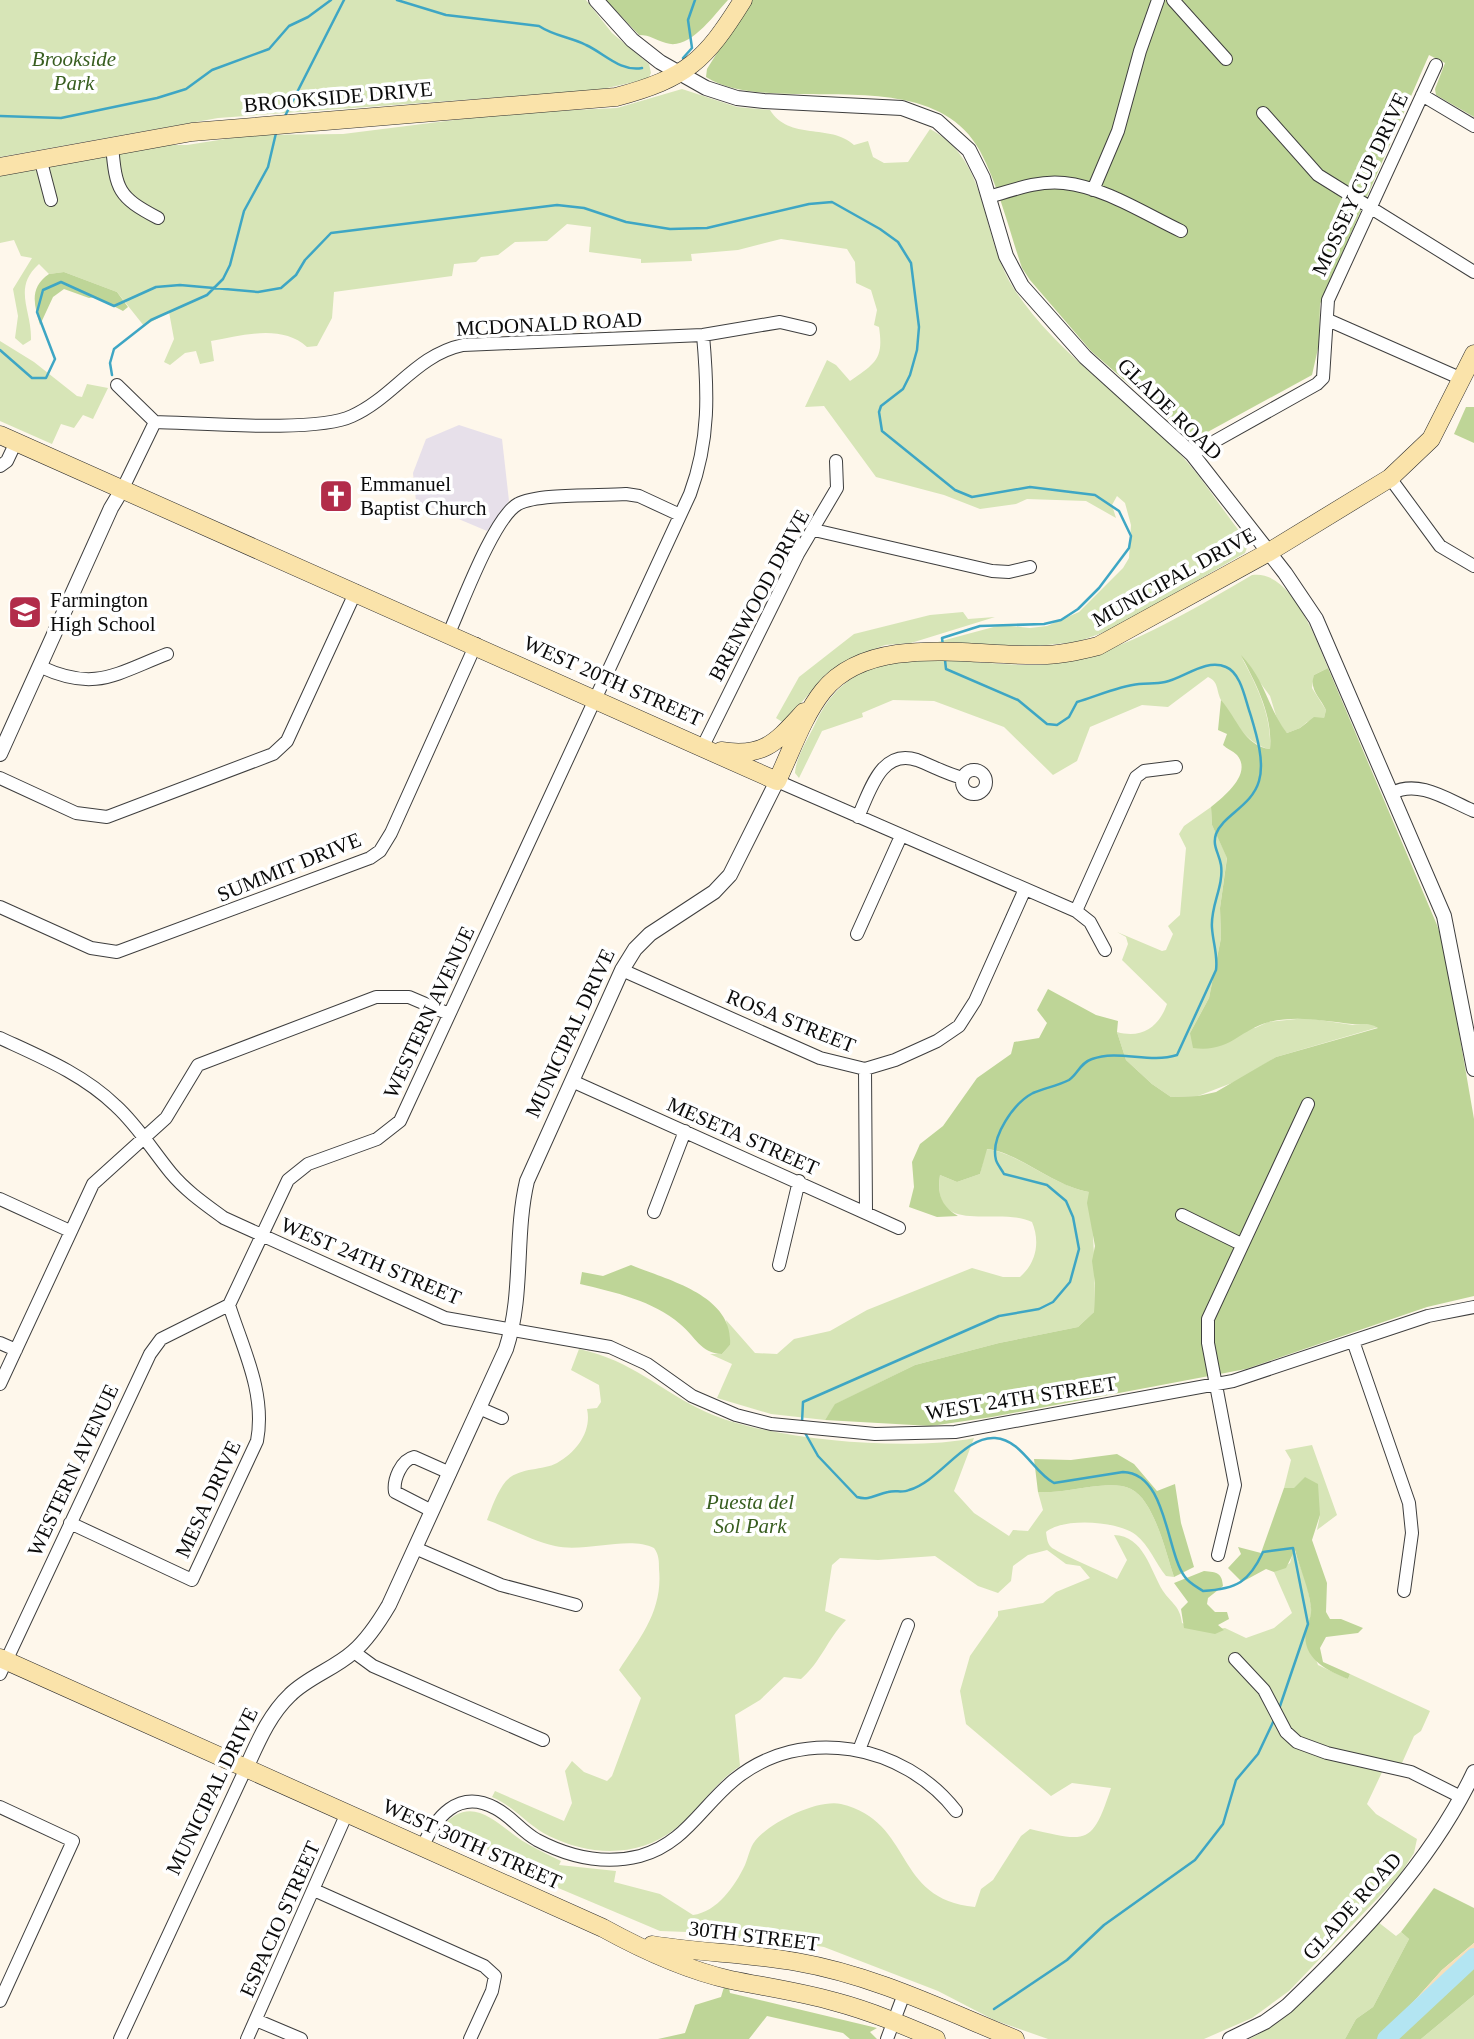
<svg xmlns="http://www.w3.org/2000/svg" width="1474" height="2039" font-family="'Times New Roman',serif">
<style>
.industrial{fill:#e7e0ea}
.green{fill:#d7e5b7}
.forest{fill:#bed597}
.sand{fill:#f7dfba}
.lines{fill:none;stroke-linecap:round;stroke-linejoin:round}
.stream{stroke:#3ea6c4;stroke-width:2.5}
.river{stroke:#b3e5f2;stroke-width:18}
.minor-casing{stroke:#3e3e3e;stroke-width:14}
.tertiary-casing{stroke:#3e3e3e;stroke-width:16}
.secondary-casing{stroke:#2d2d2d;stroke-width:19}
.minor{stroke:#fff;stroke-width:12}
.tertiary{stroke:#fff;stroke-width:14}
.secondary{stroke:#fae3aa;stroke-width:18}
.labels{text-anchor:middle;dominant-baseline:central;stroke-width:7;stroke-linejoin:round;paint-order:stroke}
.park-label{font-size:21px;font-style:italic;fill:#385e20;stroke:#fff}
.street-label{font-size:21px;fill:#0b0b0b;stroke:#fff}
.poi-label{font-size:21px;fill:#0b0b0b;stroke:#fff;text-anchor:start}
</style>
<rect width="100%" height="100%" fill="#fef7eb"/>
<!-- industrial -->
<path class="industrial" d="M459 425 502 439 509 501 487 531 416 501 413 473 426 439Z"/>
<!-- green -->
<path class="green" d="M0 0H586L612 33 649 64 651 73 648 79 598 90 218 118 0 157Z
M682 89 737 107 770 110C789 141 830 123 854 145L868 141 873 157 884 163 908 162 930 129C991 161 980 237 1014 289 1057 354 1123 395 1176 450 1202 476 1221 509 1245 538L1248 545 1245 553 1113 629 1077 642 1036 646 934 643 1001 625 1030 628 1047 626 1079 612 1123 568 1129 558 1131 525 1125 503 1117 496 1112 505 1116 518 1086 501 1027 499 1016 504 980 509 944 495 876 477 824 406 805 407 827 360 836 365 850 381C875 363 884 360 879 327L874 325 877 310 871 290 856 283 855 262 847 249 781 239 738 250 691 254 692 261 641 263V259L589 252 591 227 567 224 547 241 515 242 498 255 481 257 476 262 454 264 452 276 334 292 332 318 317 346 307 347C282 324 243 335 211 341L214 361 200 364 196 351 185 353 170 365 164 362 174 339 169 312 144 326 117 292 64 272 49 274 39 264C12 288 32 310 31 340L23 345 15 338 18 316 13 289 32 258 21 256 14 240 0 243V175L155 145H187L251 135 343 134 510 113 617 108Z
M0 341 34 362 77 396 82 397 87 384 108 388 93 419 83 415 74 428 61 424 52 444 0 421Z
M1252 575C1291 569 1316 639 1328 668L1314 675 1312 688 1326 710 1324 718 1307 722 1300 728 1287 733 1278 722 1270 696 1242 658C1257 686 1272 716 1270 749 1249 746 1231 719 1221 700 1216 690 1219 682 1208 677L1168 707 1142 705 1090 727 1077 761 1053 775 1004 727 934 701 893 700 862 713 863 717 822 731 799 778 795 773C796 757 808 739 815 724 864 616 987 682 1075 660 1135 645 1199 606 1252 575Z
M963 612 968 619 995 617 911 643 885 645 851 658 825 675 784 723 776 718 799 677 854 634 930 615Z
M1211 807 1212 825 1227 857 1220 908 1221 938 1209 998 1190 1033 1255 1028 1268 1022 1306 1018 1353 1025 1368 1023 1379 1027 1276 1057 1237 1081 1198 1096 1171 1097 1152 1084 1126 1060 1117 1032C1142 1039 1159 1027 1167 1004L1122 960 1128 944 1126 937 1117 932 1162 951 1166 950 1173 934 1168 926 1180 915 1186 848 1179 834 1184 826Z
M986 1149C1018 1152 1053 1186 1090 1192 1093 1233 1096 1272 1094 1312L1078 1327 999 1343 915 1365 836 1404 825 1420 771 1414 717 1398 732 1364 710 1354H722L730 1345 726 1320 755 1353 777 1354 794 1339 830 1331 867 1310 972 1268 1003 1277H1020C1037 1262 1040 1241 1032 1222 998 1205 931 1239 940 1175L957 1182 980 1174Z
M579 1349C634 1361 658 1390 706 1412 767 1440 908 1452 974 1438L954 1491 974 1513 1009 1536 1013 1530 1028 1531 1043 1510 1038 1492C1060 1493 1077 1488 1098 1486 1108 1485 1122 1484 1131 1489 1154 1500 1166 1553 1174 1577L1166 1576C1156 1564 1149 1545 1136 1535 1118 1521 1064 1517 1046 1532 1047 1538 1047 1543 1051 1547 1056 1552 1107 1574 1117 1579L1127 1560 1114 1535C1144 1536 1150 1570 1163 1591 1172 1604 1180 1606 1182 1623L1201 1631 1225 1628 1246 1638 1274 1628 1292 1613 1274 1572 1290 1563 1294 1549 1307 1585 1312 1612 1306 1632 1318 1665 1348 1679 1350 1674 1430 1711 1421 1731 1414 1736 1402 1763 1459 1789 1439 1788 1384 1768 1367 1804 1376 1814 1417 1839 1414 1853 1399 1876 1289 1991 1252 2018 1204 2039H1048L994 2020 938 1991 824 1947 768 1938 703 1939 687 1932 660 1931 518 1871 505 1857 440 1829C470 1792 494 1821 521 1840 534 1848 547 1854 561 1861L559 1865 616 1871 614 1882 660 1894 693 1915C717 1912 735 1886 745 1865 748 1858 750 1847 755 1841 770 1822 818 1799 841 1804 915 1822 892 1899 975 1907L981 1889 993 1880 1021 1836 1030 1829C1087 1842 1092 1846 1111 1788L1072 1783 1051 1796 966 1724 960 1691 970 1656 998 1616V1611L1043 1603 1056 1592 1090 1578 1080 1566 1066 1564 1047 1550 1028 1555 1013 1566 1011 1581 998 1593 978 1586 935 1556 878 1560 840 1558 832 1565 825 1611 846 1620C828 1638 821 1662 801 1679L784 1677 760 1700 735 1715 740 1766C714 1783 699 1810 675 1829 638 1858 590 1856 549 1836 528 1826 514 1806 492 1797L495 1791 564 1821 572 1803 565 1771 572 1761 584 1772 607 1781 612 1776 641 1698 619 1670C641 1637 663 1610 659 1569 659 1561 659 1555 654 1548 629 1535 585 1553 555 1546 532 1541 509 1528 487 1520 492 1507 497 1492 506 1481 519 1467 542 1471 557 1463 577 1452 592 1431 587 1409L597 1408 601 1402 599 1385 571 1370Z
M1312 1445 1337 1515 1317 1530 1320 1515 1294 1488H1284L1291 1460 1285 1450Z
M1378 1922 1396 1936 1401 1932 1409 1939 1373 2007 1356 2019 1345 2039H1249C1301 2014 1339 1964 1378 1922Z
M1474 1995V2039H1421Z"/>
<!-- forest -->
<path class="forest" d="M606 0H728C714 15 689 51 666 43 655 40 651 35 639 35Z
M750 0H1474V117L1436 95 1435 89 1445 63 1429 55 1320 304 1319 344 1312 375 1193 440 1091 351 1030 280 1022 268C1009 230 999 187 980 151 945 86 857 96 795 94 766 93 732 93 706 77L707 69Z
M64 272 117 292 128 307 123 311 96 297 89 298 64 289 53 297 40 325C34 304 29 288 49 274Z
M1466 407H1474V443L1454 434Z
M1241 655C1265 679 1268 709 1287 733L1300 728 1314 717 1324 718 1326 710C1320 697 1309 690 1314 675L1328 668 1437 925 1444 946 1474 1119V1296L1427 1307 1246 1369 992 1417 931 1426 825 1420 835 1404 915 1365 999 1343 1078 1327 1094 1312 1095 1283 1092 1261 1095 1246 1087 1203 1089 1192C1053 1186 1018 1152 987 1149L980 1174 957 1182 940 1175C937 1194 941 1206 958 1216L937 1217 909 1207 914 1187 912 1162 920 1144 943 1126 977 1078 1011 1054 1014 1042 1039 1038 1047 1023 1037 1010 1048 989 1096 1015 1118 1021 1117 1032 1126 1060 1152 1084 1171 1097 1198 1096 1216 1092 1276 1057 1378 1028C1368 1022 1362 1025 1352 1024 1324 1021 1298 1015 1269 1022 1239 1030 1230 1053 1193 1048L1190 1033 1209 998 1221 938 1220 908 1227 858 1212 825 1211 807C1223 797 1253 774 1237 755 1233 751 1227 749 1223 745L1227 734 1218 730 1221 700C1237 718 1244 746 1270 749 1273 715 1256 684 1241 655Z
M631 1265C667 1280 734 1295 730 1345L722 1354C700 1353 696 1337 680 1324 654 1301 614 1292 580 1284L582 1272 603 1276Z
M1117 1454 1134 1464 1157 1491 1175 1484 1181 1523 1194 1567 1174 1577C1166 1553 1154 1500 1131 1489 1122 1484 1108 1485 1098 1486 1077 1488 1060 1493 1038 1492L1034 1459 1071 1460Z
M1305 1477 1318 1484 1320 1515 1312 1540 1327 1583 1326 1612 1330 1619H1341L1363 1628 1358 1633 1326 1637 1320 1648 1323 1662 1350 1674 1348 1679C1326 1670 1301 1658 1306 1630 1308 1622 1312 1616 1311 1608 1309 1588 1300 1569 1295 1550L1286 1568 1274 1572 1266 1569 1242 1582 1228 1568 1241 1554 1238 1547 1261 1553 1284 1488H1294Z
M1204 1571C1217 1572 1222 1573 1223 1586L1208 1598 1207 1604 1215 1612H1227L1229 1619 1218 1625 1224 1630 1215 1634 1184 1628 1181 1609 1188 1602 1174 1583Z
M1434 1888 1474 1908V1943L1442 1970 1380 2039H1345L1356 2019 1373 2007 1409 1939 1401 1932Z
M1474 1960V1995L1421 2039H1393Z
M724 1987 729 1988 730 1993 877 2028 870 2032 877 2039H850L843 2033 767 2016 749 2039H658L685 2033 695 2005 721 1997Z"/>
<!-- sand -->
<path class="sand" d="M1474 1943V1960L1393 2039H1380L1442 1970Z"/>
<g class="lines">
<!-- stream -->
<path class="stream" d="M397 0 446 15 539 26C554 36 570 37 586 45 604 53 620 72 642 68
M683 58 692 48 688 20 695 0
M0 116 61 118 157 98 186 89 212 70 269 49 289 26 308 17 331 0
M284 118 344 0
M0 350 32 378H46L55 359 37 312 43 290 61 282 114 306 156 287 180 285 258 292 281 288 296 275 305 260 331 233 557 205 584 208 626 222 670 229 707 228 809 204 832 202 880 229 898 242 911 263 919 327 917 350 910 375 903 389 881 406 879 412 882 431 955 490 972 497 1030 487 1095 495 1119 511 1131 536 1129 548 1099 588 1078 609 1061 620 1044 624 980 626 942 638 943 646
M112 375 110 363 114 349 151 320 207 295 223 279 230 265 244 211 268 167 276 133
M802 1422 803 1402 999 1316 1039 1309 1053 1302 1070 1282 1079 1249 1073 1217 1066 1201 1047 1185 1004 1174C1002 1170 997 1164 996 1160 990 1137 1014 1103 1033 1093 1045 1088 1057 1086 1069 1080 1078 1074 1080 1063 1092 1059 1119 1049 1149 1064 1177 1055L1216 970C1218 955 1213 943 1212 928 1210 906 1224 887 1221 865 1219 853 1212 846 1216 834 1223 815 1252 806 1259 781 1265 761 1256 733 1250 713 1245 699 1241 673 1226 667 1206 658 1184 678 1165 682 1156 684 1148 683 1139 684 1119 686 1097 696 1077 702L1069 717 1057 725 1047 724 1018 700 946 669 945 660
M804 1431 818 1456 857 1497C870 1501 876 1494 888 1492 895 1490 903 1493 909 1490 940 1481 964 1436 995 1438 1022 1440 1033 1472 1054 1483L1123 1472C1167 1473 1166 1552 1185 1577 1189 1583 1197 1587 1203 1591 1237 1589 1249 1582 1263 1552L1293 1548 1308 1624 1279 1709
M994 2009 1067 1960 1104 1925 1195 1860 1223 1824 1236 1780 1258 1754 1275 1718"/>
<!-- river -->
<path class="river" d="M1386 2039 1474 1957"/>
<!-- minor casing -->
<g class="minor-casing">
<path id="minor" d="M1173 0 1226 59
M1422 95 1474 126
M1263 113 1318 175 1474 272
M112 146C116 190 118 197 158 218
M40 158 51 200
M1093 190 1118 131 1140 51 1158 0
M989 197C1013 190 1039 180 1064 183 1104 187 1145 214 1181 231
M1328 320 1462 379
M117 385 155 422C200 423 316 433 352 416 394 397 416 355 463 345L703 335 780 322 810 329
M1192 454 1317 384 1323 378 1328 300 1436 65
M0 466 7 461 16 442
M1390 478 1440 546 1474 566
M123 488 155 422
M814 530 992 571 1009 572 1030 567
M449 633C462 604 494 517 518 504 537 493 602 496 626 494L639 496 680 515
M41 667C95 692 115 674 167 654
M703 746 798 554 837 488 836 461
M962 782a12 12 0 1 1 24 0a12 12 0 1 1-24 0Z
M0 778 76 813 107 817 273 754 287 741 356 591
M777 781 1076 911 1090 922 1105 950
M1392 793C1419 779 1448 800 1474 811
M858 817C870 791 881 748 917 760 933 766 946 774 963 778
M0 907 91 948 117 952 370 858 380 851 391 833 476 644
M1076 911 1136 777 1144 771 1176 767
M857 934 901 836
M622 970 820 1058 865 1069 895 1060 937 1041 959 1026 975 1001 1025 889
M0 1038C41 1057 83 1074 116 1106 137 1125 153 1151 171 1173 186 1191 205 1204 224 1218L445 1318 610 1347 647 1364 692 1396 736 1415 771 1424 875 1434 955 1432 1233 1381 1428 1316 1474 1307
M865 1069 866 1212
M572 1081 899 1228
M0 1199 70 1231
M654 1212 685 1131
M1182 1215 1241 1244
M779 1265 799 1181
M1353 1341 1409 1503 1412 1533 1404 1591
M0 1343 16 1350
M0 1384 93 1184 166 1118 198 1065 376 997H409L449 1014
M479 1408 502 1418
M432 1511 395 1492C393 1480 401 1460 414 1457L450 1473
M70 1523 192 1580 257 1441C266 1393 243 1349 229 1305
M415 1548 501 1585 576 1605
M1218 1555 1235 1485 1208 1343V1319L1308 1104
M354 1652 373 1666 543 1740
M1235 1659 1264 1690 1286 1732 1297 1742 1327 1753 1411 1772 1461 1797
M0 1674 150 1354 161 1339 229 1305 288 1180 308 1164 377 1139 400 1121 690 494C710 440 708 391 703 335
M859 1750 908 1625
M0 1807 73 1841 0 2001
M422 1848C435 1818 458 1788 495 1808 511 1816 521 1831 537 1840 569 1857 604 1865 640 1856 684 1844 701 1807 734 1780 802 1724 904 1744 956 1811
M314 1890 484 1966 495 1976 492 1991 470 2039
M256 2020 301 2039
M120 2039 246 1768
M247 2039 347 1813
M887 2039 904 1994"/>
</g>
<!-- tertiary casing -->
<g class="tertiary-casing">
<path id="tertiary" d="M596 0 632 40 660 62 706 88 737 98 764 101 902 108 937 121 969 150 983 178 1006 256 1022 286 1085 357 1192 454 1285 573 1316 619 1444 916 1474 1069
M0 754 111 508 123 488
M246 1768C258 1742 269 1715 290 1695 308 1677 334 1669 353 1652 368 1639 379 1622 389 1605L506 1349C524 1294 514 1236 527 1181L622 970 635 949 650 934 714 892 730 875 777 781
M1230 2039 1265 2022 1287 2006C1359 1937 1431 1863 1474 1772"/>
</g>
<!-- secondary casing -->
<g class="secondary-casing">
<path id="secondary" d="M0 167 192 132 616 97C687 78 705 61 743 0
M0 435 777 781C791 752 803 716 823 691 871 632 974 657 1041 655 1061 655 1079 651 1098 646L1269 552 1390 478 1431 439 1474 354
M721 751C765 758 777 741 804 712
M0 1658 603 1928C643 1950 686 1970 731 1980 766 1987 801 1992 836 2002 870 2011 903 2025 936 2039
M652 1945C700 1953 749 1953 797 1962 873 1975 944 2010 1015 2039"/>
</g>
<!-- minor -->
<use href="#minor" class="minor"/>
<!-- tertiary -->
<use href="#tertiary" class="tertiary"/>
<!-- secondary -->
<use href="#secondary" class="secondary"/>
</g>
<!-- icons -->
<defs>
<g id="church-square" transform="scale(1.75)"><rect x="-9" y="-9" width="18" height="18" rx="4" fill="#b22c4a" stroke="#fff"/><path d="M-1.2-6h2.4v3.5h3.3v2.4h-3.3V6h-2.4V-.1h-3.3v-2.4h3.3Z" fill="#fff"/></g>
<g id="school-square" transform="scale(1.75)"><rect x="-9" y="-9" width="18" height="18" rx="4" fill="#b22c4a" stroke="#fff"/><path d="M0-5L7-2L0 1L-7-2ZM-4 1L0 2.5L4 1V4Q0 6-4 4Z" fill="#fff"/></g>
</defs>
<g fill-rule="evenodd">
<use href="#church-square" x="336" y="496"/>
<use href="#school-square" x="25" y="612"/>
</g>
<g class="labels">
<!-- park labels -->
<g class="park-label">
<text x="74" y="59">Brookside<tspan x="74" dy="24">Park</tspan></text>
<text x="750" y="1502">Puesta del<tspan x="750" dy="24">Sol Park</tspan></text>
</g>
<!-- street labels -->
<g class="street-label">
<text transform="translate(338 97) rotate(-5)">BROOKSIDE DRIVE</text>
<text transform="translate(1360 184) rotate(-65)">MOSSEY CUP DRIVE</text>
<text transform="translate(549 324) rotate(-3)">MCDONALD ROAD</text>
<text transform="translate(1170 409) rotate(44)">GLADE ROAD</text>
<text transform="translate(1174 577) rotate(-29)">MUNICIPAL DRIVE</text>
<text transform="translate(759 595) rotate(-62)">BRENWOOD DRIVE</text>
<text transform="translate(613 681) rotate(24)">WEST 20TH STREET</text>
<text transform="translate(289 867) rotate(-22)">SUMMIT DRIVE</text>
<text transform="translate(429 1012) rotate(-65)">WESTERN AVENUE</text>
<text transform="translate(791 1021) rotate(22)">ROSA STREET</text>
<text transform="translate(570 1033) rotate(-65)">MUNICIPAL DRIVE</text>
<text transform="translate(743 1136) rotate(24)">MESETA STREET</text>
<text transform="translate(371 1261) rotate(23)">WEST 24TH STREET</text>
<text transform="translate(1021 1398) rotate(-9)">WEST 24TH STREET</text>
<text transform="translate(73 1470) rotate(-65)">WESTERN AVENUE</text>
<text transform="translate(208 1499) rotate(-65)">MESA DRIVE</text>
<text transform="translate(212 1791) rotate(-64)">MUNICIPAL DRIVE</text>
<text transform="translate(472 1844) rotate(24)">WEST 30TH STREET</text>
<text transform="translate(1352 1906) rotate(-48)">GLADE ROAD</text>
<text transform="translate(280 1919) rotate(-66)">ESPACIO STREET</text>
<text transform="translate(754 1936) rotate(7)">30TH STREET</text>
</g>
<!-- poi labels -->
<g class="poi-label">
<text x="360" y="484">Emmanuel<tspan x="360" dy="24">Baptist Church</tspan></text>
<text x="50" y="600">Farmington<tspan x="50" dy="24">High School</tspan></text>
</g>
</g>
</svg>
